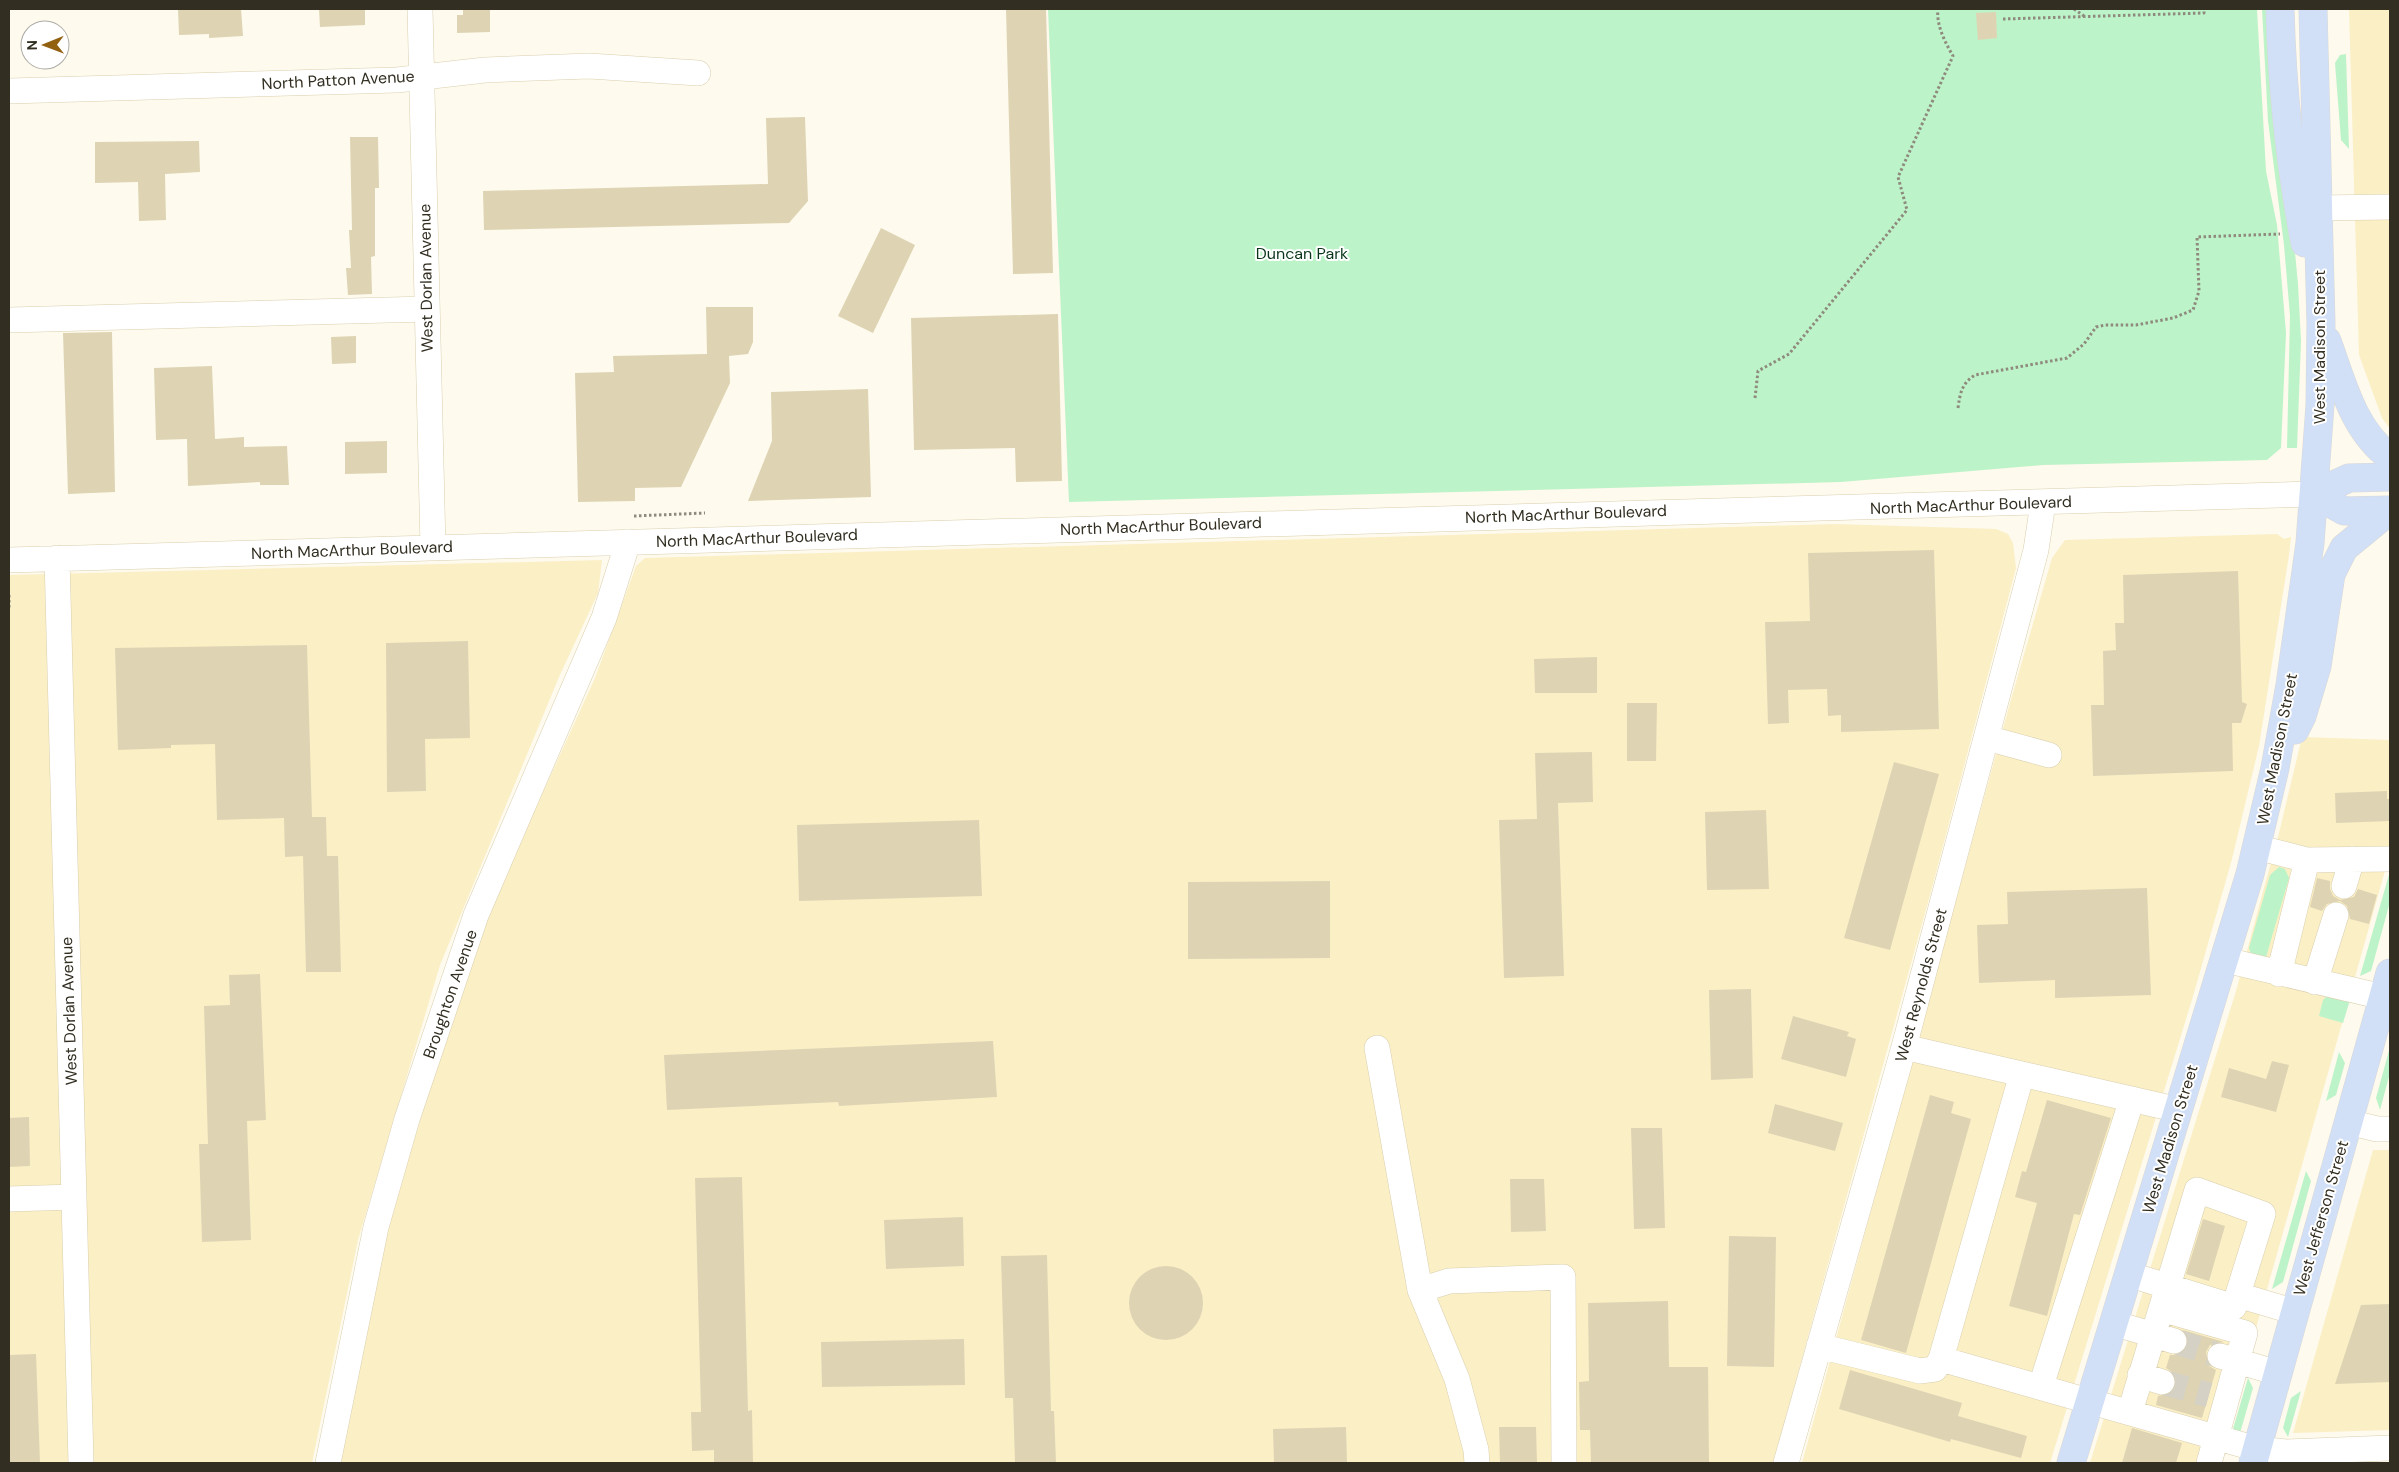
<svg xmlns="http://www.w3.org/2000/svg" width="2399" height="1472" font-family="'DM Sans',sans-serif">
<style>
.built{fill:#fbefc6}
.green{fill:#bdf3c8}
.building{fill:#ded4b3}
.lines{fill:none;stroke-linecap:round;stroke-linejoin:round}
.minor-tunnel{stroke:#d5d1c4;stroke-width:25;stroke-dasharray:25 12;stroke-linecap:butt}
.minor-casing{stroke:#d9cfae;stroke-width:26}
.major-casing{stroke:#dad9d7;stroke-width:29}
.path{stroke:#8e8a7d;stroke-width:3;stroke-dasharray:2.5 2.5;stroke-linecap:butt}
.minor{stroke:#fff;stroke-width:25}
.major{stroke:#d1dff7;stroke-width:28}
.labels{text-anchor:middle;dominant-baseline:central;stroke-width:4;stroke-linejoin:round;paint-order:stroke}
.street-label{font-size:16px;fill:#322e21;stroke:#fff}
.park-label{font-size:16px;fill:#093418;stroke:#fff}
</style>
<rect width="100%" height="100%" fill="#fefaed"/>
<!-- built -->
<path class="built" d="M2349 9H2390V429L2382 418 2359 355Z
M1835 524 1996 529 2008 534 2013 543 2016 568 1933 884 1773 1463H338L387 1225 474 951 498 891 595 678 636 566 645 558Z
M2277 534 2284 539 2291 537 2289 555 2259 746 2232 859 2194 993 2050 1463H1802L2010 703 2052 558 2065 540Z
M602 560 598 593 559 677 440 965 358 1240 312 1463H9V575Z
M2302 737 2390 740V853L2218 1463H2090L2236 991 2279 833Z
M2373 1150H2390V1430L2293 1433Z"/>
<!-- green -->
<path class="green" d="M1048 9H2257L2266 171 2277 225 2286 333 2281 448 2267 460 2043 465 1841 482 1069 502Z
M2262 9H2272L2298 284 2301 341 2297 448H2287L2290 316 2284 245 2268 121Z
M2346 54V55L2349 149 2341 140 2335 63 2340 55Z
M2279 867 2285 869 2289 878 2264 964 2253 960 2249 948 2270 875Z
M2390 871V902L2371 971 2360 976Z
M2327 996 2350 1000 2343 1023 2319 1016 2323 1000Z
M2390 1047V1073L2380 1110 2376 1098Z
M2339 1052 2345 1063 2336 1095 2326 1101Z
M2306 1171 2311 1181 2283 1282 2272 1289Z
M2248 1378 2253 1388 2240 1433 2230 1439Z
M2301 1391 2288 1437 2283 1428 2291 1398Z"/>
<!-- building -->
<path class="building" d="M178 9H241L243 36 209 38V34L179 35Z
M319 9H365V25L320 27Z
M463 9H490V32L457 33V15H463Z
M1006 9H1046L1053 273 1013 274Z
M1996 12 1997 38 1978 40 1976 13Z
M805 117 808 201 789 223 484 230 483 191 768 184 766 118Z
M350 137H378L379 188H375V256L371 257 372 294 348 295 346 268H351L349 230H352Z
M199 141 200 172 165 174 166 220 139 221 138 182 95 183V142Z
M881 228 915 245 873 333 838 316Z
M706 307H753V342L748 354 729 356 730 383 681 487 635 488V501L578 502 575 373 614 372 613 356 707 354Z
M1058 314 1062 481 1016 482 1015 448 914 450 911 318Z
M112 332 115 492 68 494 63 333Z
M356 336V363L332 364 331 337Z
M212 366 215 439 244 437V447L287 446 289 485H260V482L188 486 187 439 156 440 154 368Z
M868 389 871 497 748 501 772 441 771 392Z
M387 441V473L345 474V442Z
M1934 550 1939 729 1841 732V715L1828 716 1827 689 1788 690 1789 723 1768 724 1765 622 1810 621 1808 553Z
M2238 571 2242 702 2247 704 2241 723H2232L2233 771 2093 776 2091 705H2104L2103 651 2116 650 2115 623H2124L2123 575Z
M468 641 470 738 425 739 426 791 387 792 386 643Z
M307 645 312 817H326L327 856H338L341 972H306L303 856 285 857 284 818 217 820 215 744 171 745V748L118 750 115 648Z
M1597 657V693H1535L1534 659Z
M1627 703H1657L1656 761H1627Z
M1592 752 1593 802 1558 803 1564 976 1504 978 1499 820 1537 819 1535 753Z
M1894 762 1939 774 1890 950 1844 938Z
M2387 791V799H2390V821L2336 823 2335 793Z
M1766 810 1769 889 1707 890 1705 812Z
M979 820 982 896 799 901 797 825Z
M2317 878 2330 881V889L2333 896 2340 900 2354 897 2358 889 2377 895 2369 924 2350 919 2347 906 2340 901 2327 904 2322 911 2310 907Z
M1330 881V958L1188 959V882Z
M2147 888 2151 995 2055 998V980L1979 983 1977 925 2008 924 2007 892Z
M260 974 266 1120 247 1121 251 1240 202 1242 199 1144H208L204 1006 230 1005 229 975Z
M1751 989 1753 1078 1711 1080 1709 990Z
M1793 1016 1849 1032 1847 1036 1856 1039 1846 1077 1781 1059Z
M993 1041 997 1097 839 1106 838 1102 667 1110 664 1055Z
M2272 1061 2289 1065 2276 1112 2221 1097 2229 1068 2266 1079Z
M1930 1095 1954 1102 1951 1113 1971 1119 1906 1353 1861 1340Z
M2047 1100 2111 1118 2080 1215 2074 1214 2047 1316 2009 1306 2037 1203 2015 1197 2022 1171 2026 1172Z
M1775 1104 1843 1123 1835 1151 1768 1133Z
M29 1117 30 1166 9 1167V1118Z
M1631 1128H1662L1665 1228 1634 1229Z
M742 1177 748 1411 752 1410 753 1463H714V1450L692 1451 691 1412H701L695 1178Z
M1510 1179H1544L1546 1231 1511 1232Z
M963 1217 964 1266 886 1269 884 1220Z
M2203 1219 2225 1226 2209 1281 2186 1274Z
M1729 1236 1776 1237 1774 1367 1727 1366Z
M1047 1255 1051 1411H1054L1056 1463H1015L1013 1398H1005L1001 1256Z
M1129 1303a37 37 0 1 1 74 0a37 37 0 1 1-74 0Z
M1668 1301 1669 1367H1708L1709 1463H1591L1590 1430H1580L1579 1382 1589 1381 1588 1303Z
M2390 1304V1382L2335 1384 2361 1305Z
M2183 1330 2224 1342 2210 1345 2206 1352 2209 1366 2216 1370 2202 1418 2156 1405 2158 1396 2171 1393 2175 1387 2176 1378 2172 1372 2166 1368 2170 1355H2178L2188 1346V1337Z
M964 1339 965 1385 822 1387 821 1342Z
M36 1354 40 1463H9V1355Z
M1850 1370 1962 1403 1958 1416 2027 1436 2021 1458 1951 1439 1950 1442 1839 1409Z
M1346 1427 1347 1463H1274L1273 1429Z
M1499 1427H1536L1537 1463H1500Z
M2132 1428 2182 1443 2176 1463H2122Z"/>
<g class="lines">
<!-- minor-tunnel -->
<path class="minor-tunnel" d="M2174 1341 2220 1356
M2162 1382 2209 1395"/>
<!-- minor casing -->
<g class="minor-casing">
<path id="minor" d="M420 9 433 547
M9 91 397 80 485 70 589 66 698 73
M2317 208 2390 207
M9 320 427 309
M57 558 81 1463
M9 560 2314 494
M1987 738 2049 755
M2256 847 2307 860 2279 974
M2307 860 2390 859
M2344 886 2352 859
M2225 960 2383 997
M2315 982 2336 915
M1904 1047 2179 1110
M1377 1048 1420 1290 1457 1379 1476 1450 1477 1463
M2348 1122 2377 1129H2390
M9 1199 74 1197
M2128 1274 2234 1307 2263 1214 2197 1190 2161 1309
M1420 1290 1449 1281 1563 1277 1564 1463
M2238 1295 2295 1312
M2113 1323 2174 1341
M1819 1346 1920 1371 1935 1369 1941 1359 2257 1449 2286 1452 2390 1448
M2220 1356 2278 1373
M1941 1359 2022 1074
M2140 1375 2162 1382
M2041 1386 2132 1099
M2130 1412 2161 1309 2245 1333 2209 1463
M328 1463 376 1227 407 1119 476 915 604 618 628 542
M1786 1463 1904 1047 2036 550 2043 503"/>
</g>
<!-- major casing -->
<g class="major-casing">
<path id="major" d="M2280 9C2282 88 2290 165 2305 243
M2327 341C2342 382 2353 430 2390 457
M2314 494 2344 511 2390 510
M2314 494 2349 478 2390 477
M2295 730 2302 716 2317 666 2331 574 2344 548 2389 511
M2071 1463 2250 874 2275 768 2290 685 2310 543 2320 405 2321 324 2313 9
M2253 1463 2390 973"/>
</g>
<!-- path -->
<path class="path" d="M2074 9 2084 16
M2003 19 2204 13V9
M1755 398 1758 371 1789 354 1907 210 1898 177 1953 56C1945 42 1936 25 1938 9
M1958 408C1960 393 1962 383 1975 375L2067 358 2084 344 2096 327 2105 325H2136L2173 318 2193 310 2199 291 2197 237 2280 234
M634 516 705 513
M9 595V608"/>
<!-- minor -->
<use href="#minor" class="minor"/>
<!-- major -->
<use href="#major" class="major"/>
</g>
<g class="labels">
<!-- street labels -->
<g class="street-label">
<text transform="translate(338 80) rotate(-3)">North Patton Avenue</text>
<text transform="translate(426 278) rotate(-91)">West Dorlan Avenue</text>
<text transform="translate(2319 347) rotate(-90)">West Madison Street</text>
<text transform="translate(1971 505) rotate(-2)">North MacArthur Boulevard</text>
<text transform="translate(1566 514) rotate(-2)">North MacArthur Boulevard</text>
<text transform="translate(1161 526) rotate(-2)">North MacArthur Boulevard</text>
<text transform="translate(757 538) rotate(-2)">North MacArthur Boulevard</text>
<text transform="translate(352 550) rotate(-2)">North MacArthur Boulevard</text>
<text transform="translate(2277 749) rotate(-79)">West Madison Street</text>
<text transform="translate(1921 985) rotate(-75)">West Reynolds Street</text>
<text transform="translate(450 994) rotate(-71)">Broughton Avenue</text>
<text transform="translate(69 1011) rotate(-92)">West Dorlan Avenue</text>
<text transform="translate(2170 1139) rotate(-73)">West Madison Street</text>
<text transform="translate(2321 1218) rotate(-74)">West Jefferson Street</text>
</g>
<!-- park labels -->
<g class="park-label">
<text x="1302" y="253">Duncan Park</text>
</g>
</g>
<!-- border -->
<rect width="2399" height="1472" fill="none" stroke="#322e21" stroke-width="20"/>
<!-- north arrow -->
<g transform="translate(45 45) rotate(269)"><circle r="24" fill="#ffffff" stroke="#adaba6"/>
<path d="M0-4L9 19L0 12L-9 19Z" fill="#926011"/>
<text y="-8" font-size="14" font-weight="bold" text-anchor="middle" fill="#322e21">N</text>
</g>
</svg>
